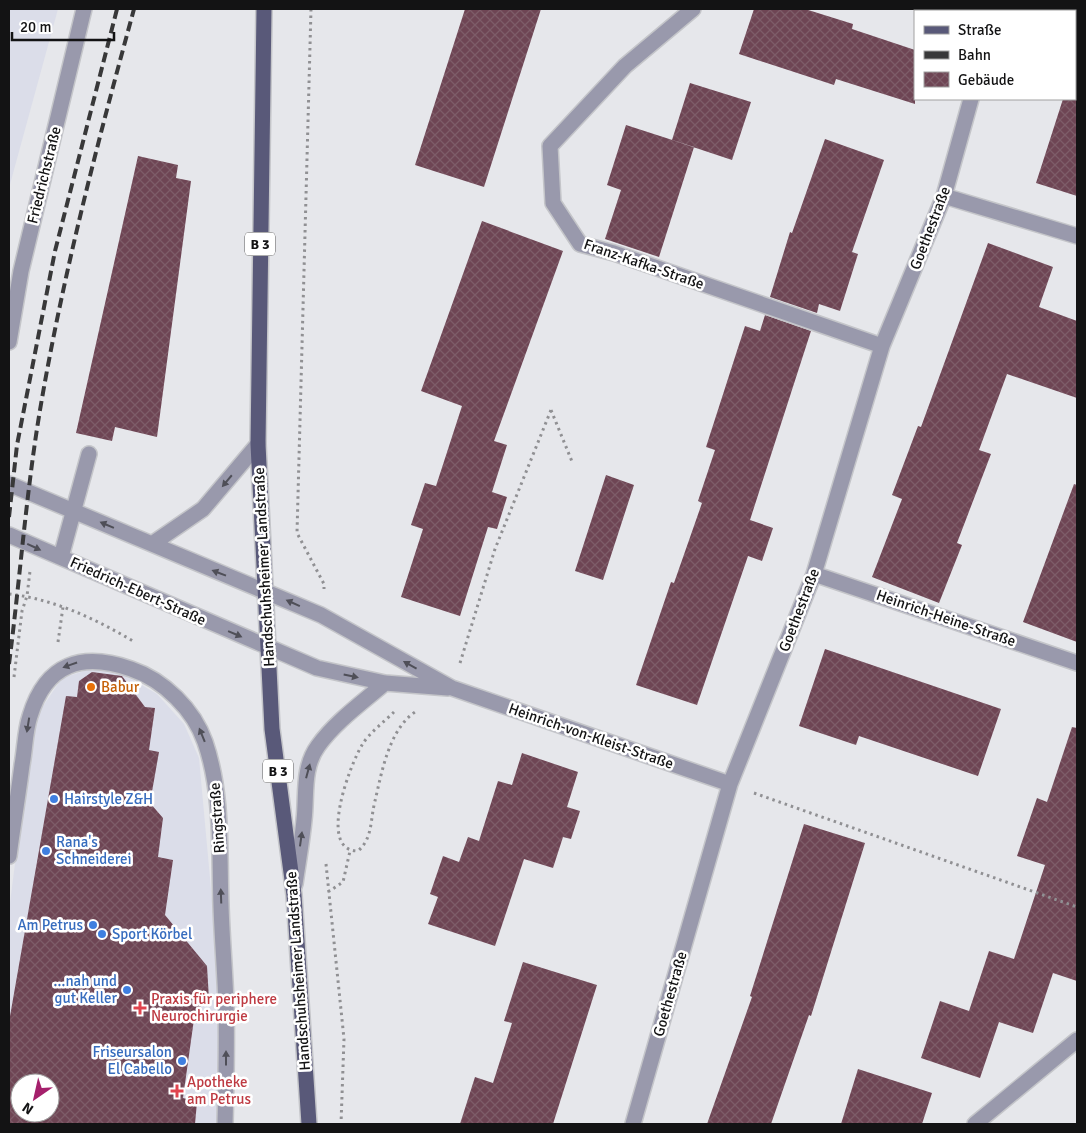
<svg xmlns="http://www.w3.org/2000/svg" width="1086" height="1133" font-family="Signika,sans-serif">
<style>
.built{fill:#dbdde9;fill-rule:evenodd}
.building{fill:url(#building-cross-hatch);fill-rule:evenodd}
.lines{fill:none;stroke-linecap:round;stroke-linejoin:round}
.minor-casing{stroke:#c4c5c9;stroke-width:18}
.major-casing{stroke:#c4c5c9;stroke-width:18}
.path{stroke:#909093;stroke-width:3;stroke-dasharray:2.5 4;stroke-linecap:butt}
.minor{stroke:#9999ac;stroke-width:15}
.major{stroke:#595979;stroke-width:15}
.rail{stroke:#383839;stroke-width:4;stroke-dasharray:10 5;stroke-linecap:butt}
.oneway{fill:#4f4f58}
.food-dot{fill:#e8710a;stroke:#fff;stroke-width:2}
.shop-dot{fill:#3f7fe0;stroke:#fff;stroke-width:2}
.health-dot{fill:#e0444e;stroke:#fff;stroke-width:2}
.labels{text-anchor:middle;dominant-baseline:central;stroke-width:5;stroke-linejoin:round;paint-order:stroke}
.shield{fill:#fff;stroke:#5a5a5a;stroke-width:1}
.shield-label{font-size:14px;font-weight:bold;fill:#131314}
.street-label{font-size:15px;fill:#131314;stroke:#fff}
.food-label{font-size:15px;fill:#c56008;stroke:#fff;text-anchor:start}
.shop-label{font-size:15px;fill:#366cbe;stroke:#fff;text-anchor:start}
.health-label{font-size:15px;fill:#be3a42;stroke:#fff;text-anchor:start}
</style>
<defs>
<pattern id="building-cross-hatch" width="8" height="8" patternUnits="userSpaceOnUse" patternTransform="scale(1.25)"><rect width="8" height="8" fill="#6e4554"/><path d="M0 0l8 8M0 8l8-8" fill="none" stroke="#7d5c68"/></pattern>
</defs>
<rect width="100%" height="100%" fill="#e6e7eb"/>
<!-- built -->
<path class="built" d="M9 9H58L9 188Z
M94 668 123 674 157 694 184 724 199 758 220 987 219 1124H9V911L33 721 62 678ZM20 1083H50V1113H20Z"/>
<!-- building -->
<path class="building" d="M465 9H541L484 187 415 165Z
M754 9H805L853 24 852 29 915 50V104L836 79 834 85 739 54Z
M1075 72 1077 73V196L1036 183 1063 99H1075Z
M690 83 751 102 732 160 672 140Z
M626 125 694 147 659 257 605 239 621 190 607 185Z
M825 139 884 160 852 252 858 254 840 311 819 304 817 313 770 297 790 232 792 233Z
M138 156 178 165 176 178 191 181 157 437 115 427 112 441 76 433Z
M482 221 563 251 494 441 507 445 492 492 507 497 497 529 488 527 460 616 401 597 423 529 411 525 425 483 436 486 462 406 421 391Z
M988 243 1053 267 1039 307 1077 321V398L1007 374 979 450 991 454 957 543 962 545 939 603 872 577 902 499 892 495 918 426 921 427Z
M765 315 811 331 750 520 773 528 762 561 748 556 697 705 636 685 671 582 674 583 702 503 698 501 715 450 706 447 745 326 760 331Z
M606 475 634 485 603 580 575 571Z
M1074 484 1077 485V642L1023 622Z
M825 649 1001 709 978 776 859 736 856 745 799 726Z
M92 672 122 676 145 707 155 708 149 750 159 752 150 803 163 818 158 857 173 860 165 915 207 966 209 999 195 1012 183 1098 197 1102 195 1124H9V1022L66 696 77 697 79 681ZM20 1083H50V1113H20Z
M1072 727 1077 728V981L1053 973 1033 1033 999 1022 980 1078 921 1058 940 1001 969 1011 989 951 1014 959 1045 865 1017 856 1037 798 1047 802Z
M522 753 578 772 567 807 580 811 571 839 563 837 553 868 524 859 495 946 428 924 438 897 430 894 443 856 459 862 468 837 479 841 498 781 512 785Z
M804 824 865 843 811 1016 809 1015 771 1124H707L752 997 750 996Z
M523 962 597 985 553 1124H460L475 1077 493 1083 512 1023 504 1021Z
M858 1069 932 1093 922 1124H841Z"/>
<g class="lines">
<!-- minor casing -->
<g class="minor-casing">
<path id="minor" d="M693 9 625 66 550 146 553 203 580 244 614 253 882 346
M996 11 997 9
M944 196 1077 236
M9 342 21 271 84 9
M9 484 321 615 452 688 730 784
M9 535 317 668 385 683 448 688
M152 544 203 509 258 444
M61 557 89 454
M814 574 1077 663
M9 856C13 826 18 796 22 765 25 749 25 731 30 716 46 663 82 652 131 669 164 680 194 710 205 742 223 794 219 851 221 906 222 939 225 972 226 1005 227 1045 226 1085 225 1124
M295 884C298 863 302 841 304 820 307 795 302 768 318 746 335 722 363 702 385 683
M633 1124 730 784 814 574 882 346 944 196 971 99
M975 1124 1077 1040"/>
</g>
<!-- major casing -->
<g class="major-casing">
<path id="major" d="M264 9 258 444 272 729 294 895 309 1124"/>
</g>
<!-- path -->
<path class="path" d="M311 9 297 533 324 584V589
M551 410 573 464
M9 594C53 599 94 618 133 641
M58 642 63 607
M460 663 495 549 551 410
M14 677 22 611 27 596 30 571
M394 712C384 722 369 733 362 745 350 765 317 851 358 851 373 838 370 820 375 801 382 771 389 730 415 712
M754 793 1077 907
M326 864 344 1039 341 1124
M328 892 343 882 350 851"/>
<!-- minor -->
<use href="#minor" class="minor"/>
<!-- major -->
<use href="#major" class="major"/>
<!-- rail -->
<path class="rail" d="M9 517 17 445 55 251 117 9
M9 664C20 579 26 494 40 410 63 274 98 141 134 9"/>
</g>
<!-- one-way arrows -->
<defs><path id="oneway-solid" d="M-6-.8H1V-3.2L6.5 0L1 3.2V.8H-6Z" transform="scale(1.25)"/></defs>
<g class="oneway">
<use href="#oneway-solid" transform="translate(227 481) rotate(130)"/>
<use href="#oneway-solid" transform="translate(107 525) rotate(-157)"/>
<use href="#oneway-solid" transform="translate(34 547) rotate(25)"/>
<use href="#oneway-solid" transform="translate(219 573) rotate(-159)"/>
<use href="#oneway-solid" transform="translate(293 603) rotate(-156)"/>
<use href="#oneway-solid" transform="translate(235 634) rotate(23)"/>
<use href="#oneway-solid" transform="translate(70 665) rotate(161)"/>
<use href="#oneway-solid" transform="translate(410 665) rotate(-151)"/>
<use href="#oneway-solid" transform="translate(351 676) rotate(12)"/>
<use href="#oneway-solid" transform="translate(28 725) rotate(99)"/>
<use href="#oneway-solid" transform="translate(202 735) rotate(-112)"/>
<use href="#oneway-solid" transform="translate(308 771) rotate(-75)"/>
<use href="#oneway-solid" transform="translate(301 839) rotate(-82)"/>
<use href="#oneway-solid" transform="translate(221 896) rotate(-92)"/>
<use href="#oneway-solid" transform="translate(226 1058) rotate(-90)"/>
</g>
<!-- markers -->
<circle class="food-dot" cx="91" cy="687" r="5"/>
<g class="shop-dot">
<circle cx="54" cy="799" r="5"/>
<circle cx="46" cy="851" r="5"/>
<circle cx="93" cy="925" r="5"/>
<circle cx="102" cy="934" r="5"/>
<circle cx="127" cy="990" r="5"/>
<circle cx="182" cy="1061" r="5"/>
</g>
<g class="health-dot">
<path d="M137.5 1000.5h5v5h5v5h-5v5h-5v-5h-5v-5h5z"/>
<path d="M174.5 1083.5h5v5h5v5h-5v5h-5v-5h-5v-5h5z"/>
</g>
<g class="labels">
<!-- shield labels -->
<g class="shield">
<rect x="245" y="232.5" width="30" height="23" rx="4"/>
<rect x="263" y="759.5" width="30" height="23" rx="4"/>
</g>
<g class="shield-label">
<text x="260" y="244">B 3</text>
<text x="278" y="771">B 3</text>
</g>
<!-- street labels -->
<g class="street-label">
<text transform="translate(44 175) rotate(-76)">Friedrichstraße</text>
<text transform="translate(930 228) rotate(-69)">Goethestraße</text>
<text transform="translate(644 264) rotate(19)">Franz-Kafka-Straße</text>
<text transform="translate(264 567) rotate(-93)">Handschuhsheimer Landstraße</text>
<text transform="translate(138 591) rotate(24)">Friedrich-Ebert-Straße</text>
<text transform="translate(799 610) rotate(-69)">Goethestraße</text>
<text transform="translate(946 618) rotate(19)">Heinrich-Heine-Straße</text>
<text transform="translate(591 736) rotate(19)">Heinrich-von-Kleist-Straße</text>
<text transform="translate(217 818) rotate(-94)">Ringstraße</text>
<text transform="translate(298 971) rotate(-94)">Handschuhsheimer Landstraße</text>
<text transform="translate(670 994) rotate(-74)">Goethestraße</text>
</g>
<!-- food labels -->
<g class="food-label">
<text x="101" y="687">Babur</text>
</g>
<!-- shop labels -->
<g class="shop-label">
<text x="64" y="799">Hairstyle Z&amp;H</text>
<text x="56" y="842">Rana's<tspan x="56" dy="17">Schneiderei</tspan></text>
<text x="83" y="925" text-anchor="end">Am Petrus</text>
<text x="112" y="934">Sport Körbel</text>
<text x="117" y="981" text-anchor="end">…nah und<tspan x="117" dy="17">gut Keller</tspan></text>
<text x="172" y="1052" text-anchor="end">Friseursalon<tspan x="172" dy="17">El Cabello</tspan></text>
</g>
<!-- health labels -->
<g class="health-label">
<text x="151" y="999">Praxis für periphere<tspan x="151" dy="17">Neurochirurgie</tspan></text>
<text x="187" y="1082">Apotheke<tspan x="187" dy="17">am Petrus</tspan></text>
</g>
</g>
<!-- border -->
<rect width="1086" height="1133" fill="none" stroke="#131314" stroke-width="20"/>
<!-- legend -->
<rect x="914" y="10" width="162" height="90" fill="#ffffff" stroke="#a1a1a1"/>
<rect x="924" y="26" width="25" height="8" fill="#595979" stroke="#a1a1a1"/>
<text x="958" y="35" font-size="15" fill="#131314">Straße</text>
<rect x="924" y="51" width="25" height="8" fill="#383839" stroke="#a1a1a1"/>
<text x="958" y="60" font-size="15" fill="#131314">Bahn</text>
<rect x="924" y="72" width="25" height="15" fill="url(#building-cross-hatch)" stroke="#a1a1a1"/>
<text x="958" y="85" font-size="15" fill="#131314">Gebäude</text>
<!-- north arrow -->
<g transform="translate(35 1098) rotate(214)"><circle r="24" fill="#ffffff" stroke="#a1a1a1"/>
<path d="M0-4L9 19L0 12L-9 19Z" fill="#a5206c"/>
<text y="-8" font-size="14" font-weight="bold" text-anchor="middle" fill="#131314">N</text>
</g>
<!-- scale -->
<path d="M12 32v8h102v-8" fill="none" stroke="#131314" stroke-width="2.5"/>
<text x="20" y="32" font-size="15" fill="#131314" stroke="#ffffff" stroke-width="4" paint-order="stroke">20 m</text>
</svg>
